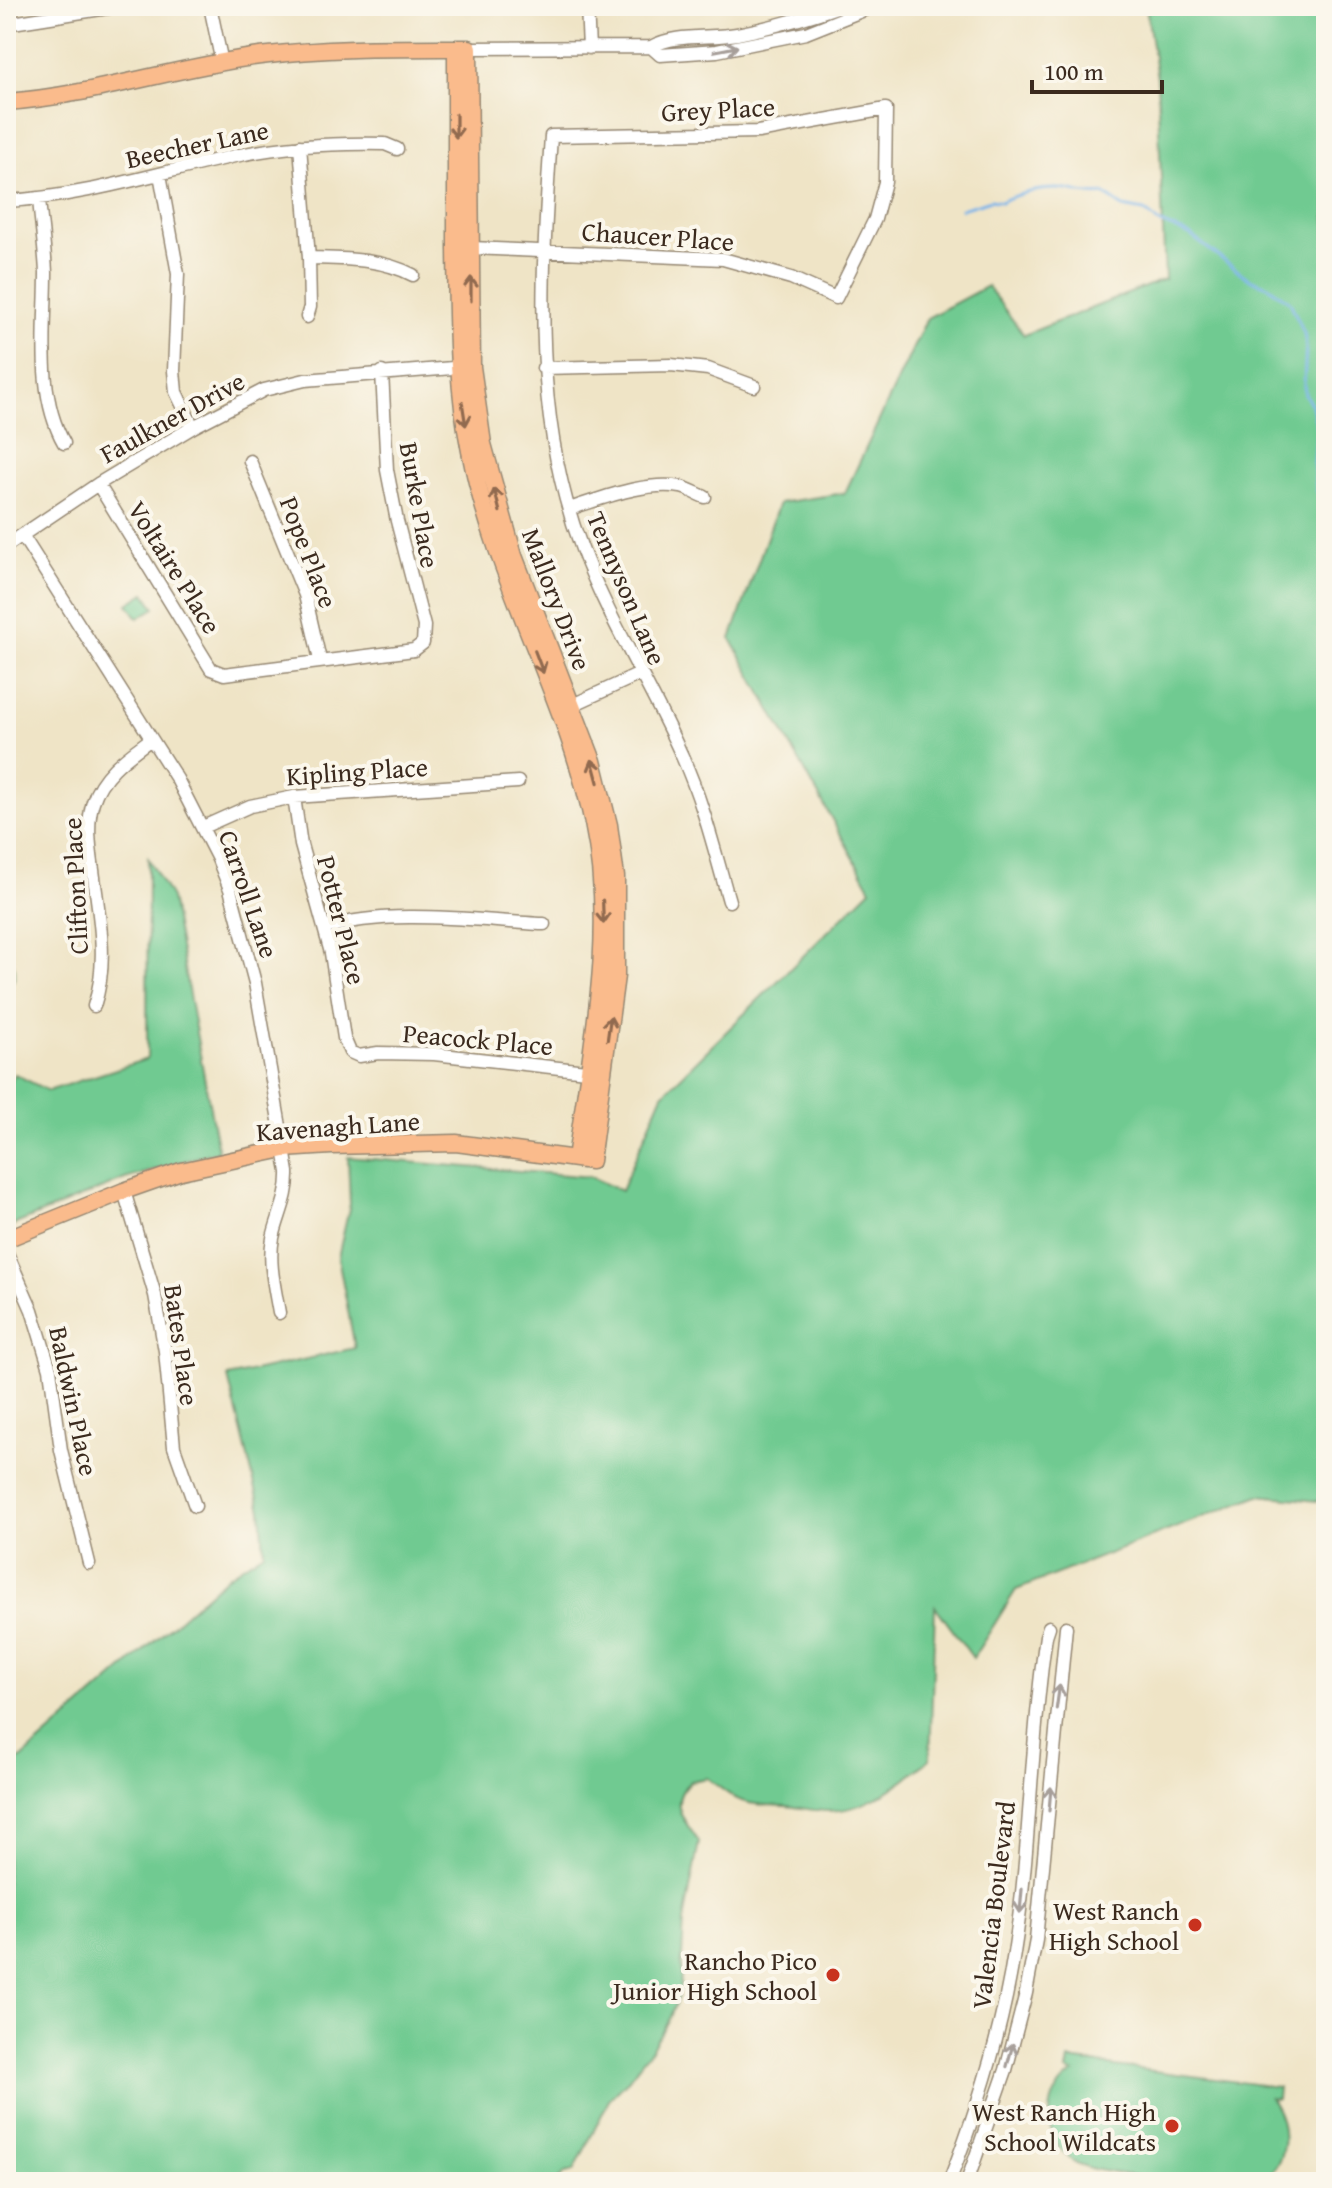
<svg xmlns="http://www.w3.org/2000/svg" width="1332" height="2188" font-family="'Gentium Book Plus',serif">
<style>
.green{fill:#6fca91;stroke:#557a58;stroke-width:2}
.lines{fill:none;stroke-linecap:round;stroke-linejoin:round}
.stream{stroke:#77b3e9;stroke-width:3}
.minor-casing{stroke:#958772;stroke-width:15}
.major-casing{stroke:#958772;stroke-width:19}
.minor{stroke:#fff;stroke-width:12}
.major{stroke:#fabb8c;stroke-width:16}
.oneway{stroke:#a79f9a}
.oneway2{stroke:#916b50}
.poi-dot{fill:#c8321e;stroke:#fbf7ec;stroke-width:3}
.labels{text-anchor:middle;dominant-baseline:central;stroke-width:8;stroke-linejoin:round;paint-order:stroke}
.street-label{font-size:26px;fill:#3b2a1e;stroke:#fbf7ec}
.poi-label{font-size:26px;fill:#3b2a1e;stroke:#fbf7ec;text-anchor:end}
</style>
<rect width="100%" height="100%" fill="#fbf7ec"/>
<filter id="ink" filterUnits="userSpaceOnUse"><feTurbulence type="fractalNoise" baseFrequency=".0125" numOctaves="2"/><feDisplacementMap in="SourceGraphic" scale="16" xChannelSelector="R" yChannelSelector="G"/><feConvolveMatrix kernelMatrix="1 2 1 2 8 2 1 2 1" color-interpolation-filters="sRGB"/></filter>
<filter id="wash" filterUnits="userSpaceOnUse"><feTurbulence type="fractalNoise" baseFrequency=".006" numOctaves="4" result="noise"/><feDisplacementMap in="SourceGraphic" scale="32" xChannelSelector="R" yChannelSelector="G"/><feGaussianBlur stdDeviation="1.8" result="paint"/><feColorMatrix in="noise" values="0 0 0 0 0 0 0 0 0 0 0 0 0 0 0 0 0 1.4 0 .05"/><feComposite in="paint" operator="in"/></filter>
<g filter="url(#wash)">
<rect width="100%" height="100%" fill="#efe4c6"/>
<!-- green -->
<path class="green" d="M1146 6H1326V1502L1259 1495 1016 1590 973 1658 935 1606 930 1759C902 1783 867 1811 828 1811 814 1811 799 1807 785 1806 742 1804 742 1805 707 1778L690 1781C667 1805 684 1819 699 1842L684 1921 680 1991 670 2017 650 2051 625 2083 610 2098 574 2171 565 2173 556 2182H6V1763L21 1759 229 1575 264 1552 261 1510 228 1377 355 1348 338 1257 350 1204 348 1157 591 1177 621 1191 663 1094 871 889 731 639 779 503 845 493 927 318 987 286 1024 335 1165 279 1157 78Z
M145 593 155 608 138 618 128 604Z
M148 858 171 898 218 1151 125 1179 6 1228V1088L15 1074 48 1091 147 1059Z
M6 950C14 964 22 976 6 988Z
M1069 2060 1278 2087 1277 2099 1270 2098C1290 2122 1290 2170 1255 2182 1233 2188 1107 2175 1084 2166 1078 2164 1072 2161 1068 2157 1055 2147 1049 2129 1050 2113 1051 2096 1060 2082 1074 2073L1067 2071Z"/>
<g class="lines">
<!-- stream -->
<path class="stream" d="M961 209 991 200 1001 202C1015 194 1042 188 1059 189 1075 190 1088 197 1104 194L1123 207 1144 211 1158 222 1190 235 1249 279 1268 286 1290 302 1304 333 1306 346 1304 385 1305 395 1312 405 1317 428 1314 467 1317 491 1324 507 1322 526 1326 556"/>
</g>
</g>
<g filter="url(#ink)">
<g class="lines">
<!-- minor casing -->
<g class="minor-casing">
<path id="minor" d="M210 6 222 63
M587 6 589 48
M6 24 120 6
M651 47 660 55 717 51 806 33 874 6
M651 47C676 33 709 39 737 34 772 27 806 18 839 6
M469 48 651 47
M300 146 309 258 310 307 307 317
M160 174 178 274 174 371 176 392 193 427
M39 199C41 224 45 249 46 273 46 328 36 394 64 443
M6 201C86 197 162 171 240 155 288 145 336 143 385 144L397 149
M471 248 723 259 791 278 836 298 875 219 885 182 886 109 758 132 551 136C542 275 531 416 582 549 609 621 651 686 682 756 703 802 715 852 729 901
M309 258C345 259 380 258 413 275
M543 368 671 365 708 369 754 386
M250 461 305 595 320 660
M98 484 211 669 224 674 414 650 423 643 424 626 397 521 387 470 382 372
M569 509C604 498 644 481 681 487 689 489 697 494 705 497
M22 535 177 779 218 859 230 889 255 983 288 1172C289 1197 278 1215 273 1238 268 1262 275 1289 279 1313
M6 546 98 484 193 427 264 390 305 380 465 367
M566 708 640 674
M294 797 301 845 331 953 344 1038 350 1052 359 1056 378 1053 434 1054 595 1072
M203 827 250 806 294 797 518 782
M326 928C388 908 478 921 544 924
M94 1006C109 962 99 916 93 870 90 848 86 824 93 802 102 773 128 756 151 739
M124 1191 155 1295 165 1351 174 1447 195 1506
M6 1251 32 1310 50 1369 61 1450 89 1563
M949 2182C978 2108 1002 2031 1014 1953 1031 1848 1030 1741 1046 1636L1049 1627
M967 2182 1006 2070 1026 1993 1036 1940 1066 1627"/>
</g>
<!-- major casing -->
<g class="major-casing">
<path id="major" d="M456 48C456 114 456 181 456 247 457 316 456 384 470 451 495 581 566 695 593 823 617 934 591 1048 576 1159
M6 102C92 96 175 67 260 56 329 47 399 48 469 48L472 367 483 444 514 556 593 761 609 825 616 877V976L591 1161 456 1143 331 1146 284 1149 181 1171 124 1191 6 1239"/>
</g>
<!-- minor -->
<use href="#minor" class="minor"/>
<!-- major -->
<use href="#major" class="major"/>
</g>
<!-- one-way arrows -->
<defs><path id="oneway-shaft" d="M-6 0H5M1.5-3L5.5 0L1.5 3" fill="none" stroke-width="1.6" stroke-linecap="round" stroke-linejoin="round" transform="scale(2)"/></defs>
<g class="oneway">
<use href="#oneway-shaft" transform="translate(726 49) rotate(-11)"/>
<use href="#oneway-shaft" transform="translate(1058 1697) rotate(-82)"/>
<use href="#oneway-shaft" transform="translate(1050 1799) rotate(-85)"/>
<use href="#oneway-shaft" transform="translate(1021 1901) rotate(95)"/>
<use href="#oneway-shaft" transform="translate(1010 2055) rotate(-75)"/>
</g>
<g class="oneway2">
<use href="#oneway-shaft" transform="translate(456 126) rotate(90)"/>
<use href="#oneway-shaft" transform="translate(471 289) rotate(-90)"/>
<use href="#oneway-shaft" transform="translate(464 414) rotate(81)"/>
<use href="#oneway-shaft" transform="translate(497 500) rotate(-104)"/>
<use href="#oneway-shaft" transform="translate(539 662) rotate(69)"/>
<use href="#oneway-shaft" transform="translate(595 771) rotate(-105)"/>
<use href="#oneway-shaft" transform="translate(603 912) rotate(88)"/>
<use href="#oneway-shaft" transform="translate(609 1028) rotate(-82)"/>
</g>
</g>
<!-- markers -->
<g class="poi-dot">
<circle cx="1195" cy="1925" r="8"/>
<circle cx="833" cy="1975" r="8"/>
<circle cx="1172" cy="2126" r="8"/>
</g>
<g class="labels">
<!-- street labels -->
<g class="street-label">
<text transform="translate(718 109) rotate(-3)">Grey Place</text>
<text transform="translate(197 144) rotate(-12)">Beecher Lane</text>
<text transform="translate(658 236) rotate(4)">Chaucer Place</text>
<text transform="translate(172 417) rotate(-29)">Faulkner Drive</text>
<text transform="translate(420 505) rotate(80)">Burke Place</text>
<text transform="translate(309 552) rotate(69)">Pope Place</text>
<text transform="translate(175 567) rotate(58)">Voltaire Place</text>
<text transform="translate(627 588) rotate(67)">Tennyson Lane</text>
<text transform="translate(557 599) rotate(69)">Mallory Drive</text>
<text transform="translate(357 771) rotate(-4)">Kipling Place</text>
<text transform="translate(75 886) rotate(-93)">Clifton Place</text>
<text transform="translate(249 894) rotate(71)">Carroll Lane</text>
<text transform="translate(342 920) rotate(76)">Potter Place</text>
<text transform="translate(478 1039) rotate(5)">Peacock Place</text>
<text transform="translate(338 1126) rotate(-4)">Kavenagh Lane</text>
<text transform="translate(182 1345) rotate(82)">Bates Place</text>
<text transform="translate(74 1401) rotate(78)">Baldwin Place</text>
<text transform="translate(993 1905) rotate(-83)">Valencia Boulevard</text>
</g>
<!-- poi labels -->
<g class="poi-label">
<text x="1179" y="1910">West Ranch<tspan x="1179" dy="30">High School</tspan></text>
<text x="817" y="1960">Rancho Pico<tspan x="817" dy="30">Junior High School</tspan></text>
<text x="1156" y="2111">West Ranch High<tspan x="1156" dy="30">School Wildcats</tspan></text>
</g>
</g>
<!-- margin -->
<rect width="1332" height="2188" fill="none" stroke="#fbf7ec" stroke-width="32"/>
<!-- scale -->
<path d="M1032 80v12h130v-12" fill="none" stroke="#3b2a1e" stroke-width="4"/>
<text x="1044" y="80" font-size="24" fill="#3b2a1e" stroke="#fbf7ec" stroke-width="6" paint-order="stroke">100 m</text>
</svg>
